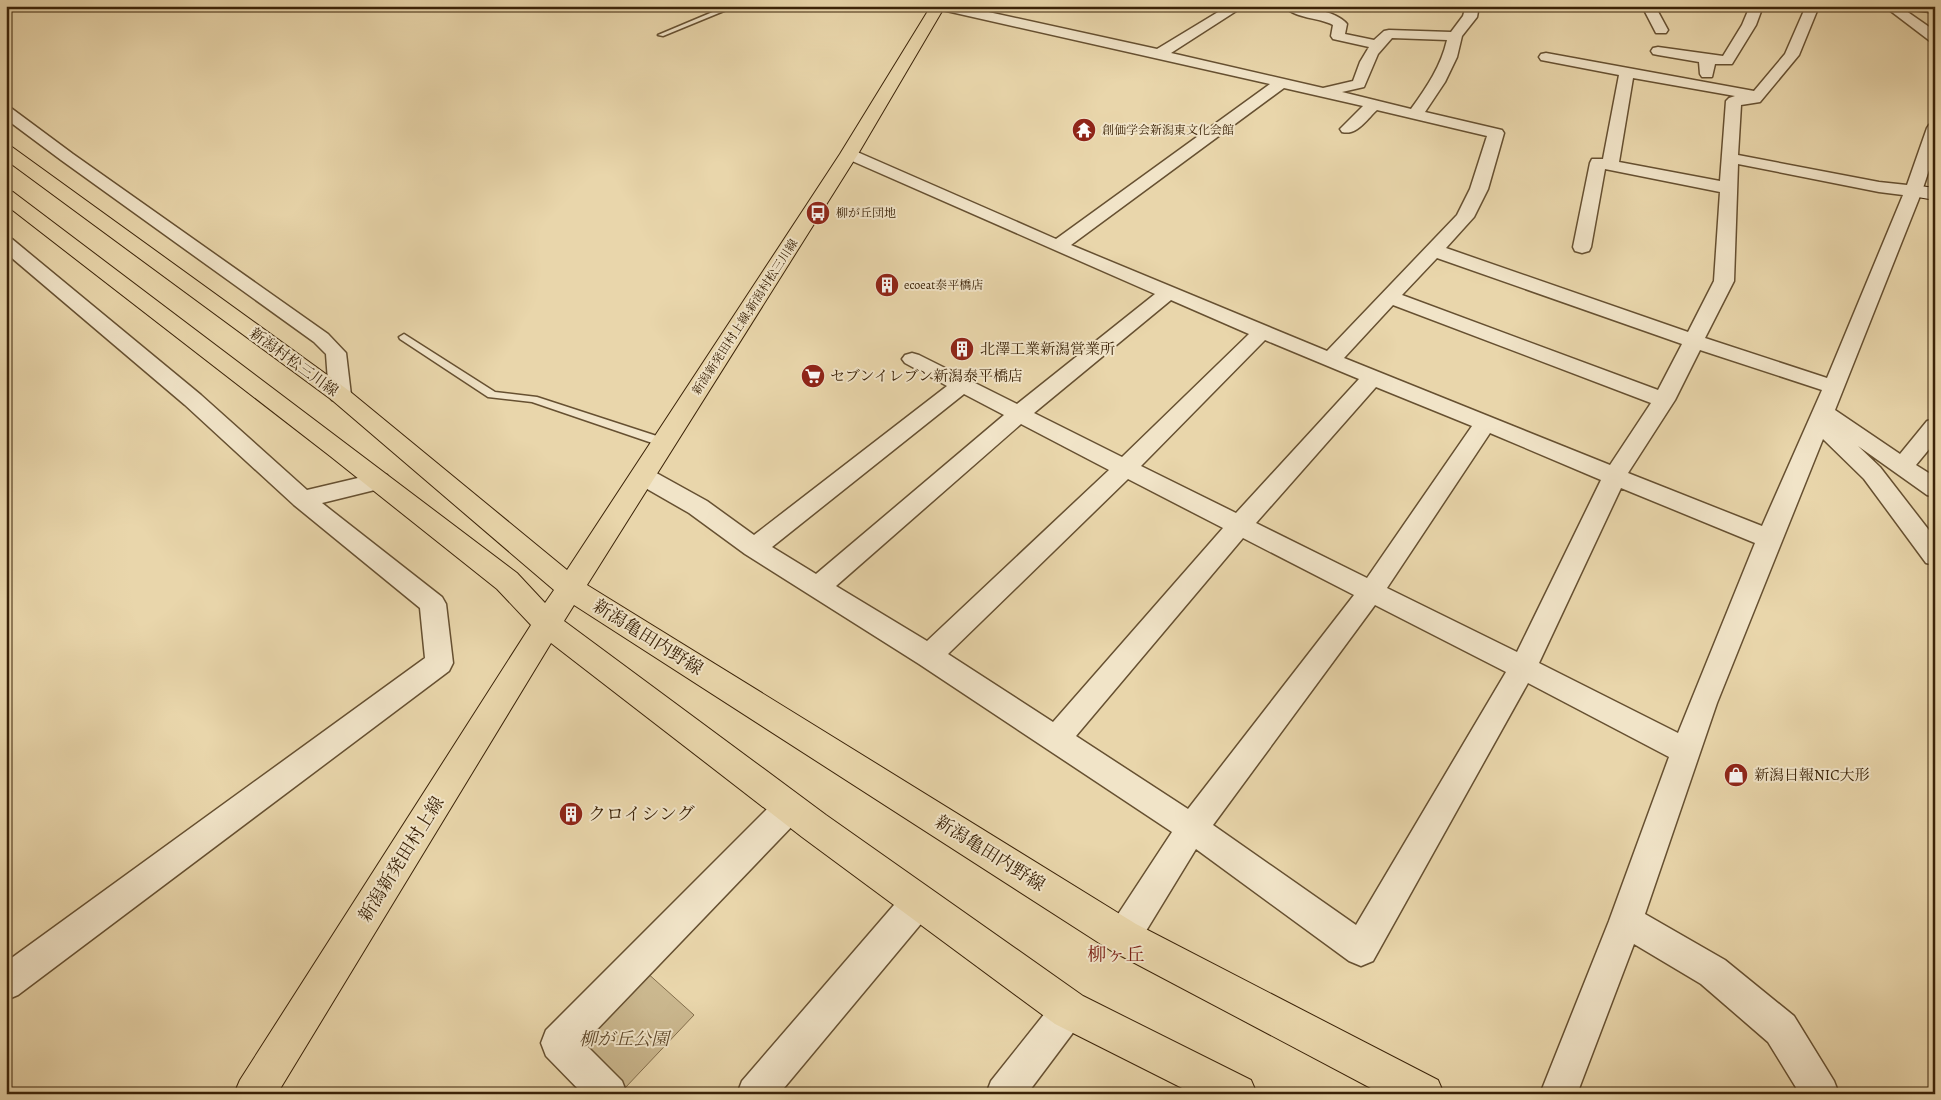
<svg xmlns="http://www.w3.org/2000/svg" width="1941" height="1100" font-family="Alegreya,'Noto Serif JP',serif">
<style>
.green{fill:#cbb88f;stroke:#836e4c}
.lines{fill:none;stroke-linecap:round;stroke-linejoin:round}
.lane-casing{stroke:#665031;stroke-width:3}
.street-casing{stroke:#665031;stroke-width:3}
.secondary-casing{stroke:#3b2308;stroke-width:2}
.primary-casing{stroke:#3b2308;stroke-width:2}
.lane{fill:#f1e4c8;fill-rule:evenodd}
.street{fill:#f1e4c8;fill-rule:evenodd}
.secondary{fill:#f1e4c8;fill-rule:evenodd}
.primary{fill:#e9d6ab;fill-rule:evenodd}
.labels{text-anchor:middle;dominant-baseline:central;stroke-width:4;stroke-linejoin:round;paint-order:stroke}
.far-poi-label{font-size:12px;fill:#3b2308;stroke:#f1e4c8;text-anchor:start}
.far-street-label{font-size:12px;fill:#3b2308;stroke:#f1e4c8}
.poi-label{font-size:15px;fill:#3b2308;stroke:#f1e4c8;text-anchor:start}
.street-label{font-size:15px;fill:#3b2308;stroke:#f1e4c8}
.near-street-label{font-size:18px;fill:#3b2308;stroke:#f1e4c8}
.near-poi-label{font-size:18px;fill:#3b2308;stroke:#f1e4c8;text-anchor:start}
.near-park-label{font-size:18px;font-style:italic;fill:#5f482a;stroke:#f1e4c8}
.near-neighbourhood-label{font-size:19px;fill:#7a1f14;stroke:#f1e4c8}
</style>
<rect width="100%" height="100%" fill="#e9d6ab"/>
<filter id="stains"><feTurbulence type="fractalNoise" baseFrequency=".004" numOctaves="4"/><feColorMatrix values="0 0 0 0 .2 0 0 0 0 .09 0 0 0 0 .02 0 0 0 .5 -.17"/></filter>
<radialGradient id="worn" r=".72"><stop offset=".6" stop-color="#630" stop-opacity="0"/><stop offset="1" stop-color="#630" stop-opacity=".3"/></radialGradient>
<!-- green -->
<path class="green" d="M645 971 694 1015 625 1088 585 1049 591 1024Z"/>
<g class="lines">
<!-- lane casing -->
<g class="lane-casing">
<path id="lane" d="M727 6H736L663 36 658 35Z
M404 334 495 392 537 397 669 440 671 443 669 446H661L532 402 488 397 400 339 399 337Z"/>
</g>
<!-- street casing -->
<g class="street-casing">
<path id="street" d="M936 6H961L1157 49 1228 6H1244L1171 53 1323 88 1353 81 1360 62 1369 47 1333 39 1331 36 1333 25C1319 17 1295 19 1284 6 1300 6 1336 10 1347 24L1345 34 1374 40 1384 31 1389 30 1451 32 1463 16 1466 6H1479L1477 17 1462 36 1457 57 1445 82 1425 112 1502 130 1504 133 1488 189 1474 217 1446 248 1688 332 1714 281 1720 192 1605 169 1591 247 1589 251 1582 253 1575 251 1573 247 1590 163 1592 159H1603L1619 75 1541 60 1539 57 1541 54 1546 53 1754 91 1785 54 1806 6H1819L1799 55 1760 102 1741 105 1738 155 1879 182 1907 185 1927 128 1929 125 1935 123V152L1922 191 1835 410 1900 454 1927 421 1935 419V442L1916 465 1935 477V497L1927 495 1858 446 1880 467 1935 538V565L1926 563 1864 479 1823 439 1717 703 1645 914 1725 960 1794 1016 1834 1081 1839 1094H1800L1768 1042 1701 984 1634 944 1577 1094H1540L1609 921 1669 757 1528 683 1373 961 1361 966 1349 961 1196 849 1135 949 1123 953 1111 949 1106 937 1111 925 1172 832 919 664 745 554 689 513 635 482 631 476 635 470 643 468 651 470 707 501 754 535 947 386 905 363 902 359 905 355 912 353 919 355 1017 404 1155 294 843 157 841 154 843 151H855L1056 239 1270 84 942 10ZM1392 38 1447 40C1441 66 1427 87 1411 109L1342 92 1364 87 1378 54ZM1633 78 1735 96 1729 98 1726 101 1720 181 1619 162ZM1284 88 1363 106 1340 129 1342 132C1357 136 1367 119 1377 110L1487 136 1470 189 1457 215 1327 351 1071 245ZM1738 164 1879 192 1903 195 1827 378 1705 338 1734 281ZM1437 258 1682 344 1658 390 1402 295ZM1171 300 1249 334 1122 457 1034 413ZM1393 305 1651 403 1610 465 1344 358ZM1265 340 1359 379 1236 513 1141 466ZM1700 350 1822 390 1762 526 1628 473 1675 400ZM1376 387 1472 426 1367 578 1256 523ZM964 394 1004 415 816 574 772 547ZM1021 424 1109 470 927 641 836 586ZM1490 433 1601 480 1517 652 1387 588ZM1128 479 1223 528 1053 722 948 654ZM1621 488 1755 543 1678 733 1539 663ZM1243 538 1354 595 1188 809 1076 736ZM1375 605 1506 672 1356 925 1213 825Z
M1642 6H1655L1668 30 1666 33H1656Z
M1750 6H1763L1756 25 1732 64H1715L1712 77H1702L1700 74 1699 62 1658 55 1653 54 1651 51 1653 48 1658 47 1723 56 1742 25Z
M1884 6H1899L1935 31V42L1930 41Z
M6 106 11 108 73 154 328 334 346 353 351 395 348 400 340 402 332 400 329 395 326 354 314 342 61 160 6 119Z
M6 238 12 239 201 395 307 490 379 473 387 475 391 481 387 487 322 503 442 597 446 604 453 663 449 671 18 995 6 1000V962L425 658 420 608 294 505 185 405 6 253Z
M789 794 800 798 804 808 800 818 584 1043 622 1081 627 1094H583L546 1056 541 1043 546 1030 778 798Z
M918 886 930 891 934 902 930 913 779 1094H737L742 1081 906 891Z
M1069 992 1081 998 1087 1010 1081 1022 1027 1094H986L991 1081 1057 998Z"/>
</g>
<!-- secondary casing -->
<g class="secondary-casing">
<path id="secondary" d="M1913 185 1935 188V200L1906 195 1904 191 1906 187Z"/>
</g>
<!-- primary casing -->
<g class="primary-casing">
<path id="primary" d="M931 6H945L858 154 587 585 1136 924 1438 1080 1444 1094H1382L1110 950 574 605 564 621 826 815 1083 996 1251 1080 1257 1094H1194L1055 1024 802 837 551 643 277 1094H234L240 1080 531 625 497 589 330 456 6 205V190L13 192 517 573 545 603 554 590 332 400 6 160V146L12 147 348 390 567 570 840 154Z
M1900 6H1935V13L1907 10Z"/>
</g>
<!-- lane -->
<use href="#lane" class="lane"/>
<!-- street -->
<use href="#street" class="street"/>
<!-- secondary -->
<use href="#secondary" class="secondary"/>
<!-- primary -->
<use href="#primary" class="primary"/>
</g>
<!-- icons -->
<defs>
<g id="temple-disc" transform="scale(1.25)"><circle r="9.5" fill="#8f2418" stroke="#f1e4c8"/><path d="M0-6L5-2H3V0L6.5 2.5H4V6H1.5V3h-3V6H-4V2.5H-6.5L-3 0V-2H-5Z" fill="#fff"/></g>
<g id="bus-disc" transform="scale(1.25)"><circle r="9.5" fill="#8f2418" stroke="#f1e4c8"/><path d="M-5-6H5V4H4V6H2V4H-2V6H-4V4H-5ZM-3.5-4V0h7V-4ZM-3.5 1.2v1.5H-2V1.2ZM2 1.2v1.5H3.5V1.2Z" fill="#fff"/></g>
<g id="building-disc" transform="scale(1.25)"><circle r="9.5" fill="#8f2418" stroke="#f1e4c8"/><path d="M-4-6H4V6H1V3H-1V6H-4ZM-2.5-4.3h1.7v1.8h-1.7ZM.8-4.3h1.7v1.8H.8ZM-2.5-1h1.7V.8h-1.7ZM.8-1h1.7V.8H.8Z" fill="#fff"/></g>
<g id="supermarket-disc" transform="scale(1.25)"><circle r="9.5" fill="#8f2418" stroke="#f1e4c8"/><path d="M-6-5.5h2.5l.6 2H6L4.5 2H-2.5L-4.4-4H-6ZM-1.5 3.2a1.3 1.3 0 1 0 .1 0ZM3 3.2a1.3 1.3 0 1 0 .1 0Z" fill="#fff"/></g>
<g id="shop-disc" transform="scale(1.25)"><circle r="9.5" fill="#8f2418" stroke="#f1e4c8"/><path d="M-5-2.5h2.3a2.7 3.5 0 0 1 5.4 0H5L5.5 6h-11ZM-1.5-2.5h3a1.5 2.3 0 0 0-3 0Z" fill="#fff"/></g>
</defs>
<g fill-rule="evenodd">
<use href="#temple-disc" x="1084" y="130"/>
<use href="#bus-disc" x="818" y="213"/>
<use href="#building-disc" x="887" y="285"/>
<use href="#building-disc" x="962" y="349"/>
<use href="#supermarket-disc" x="813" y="376"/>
<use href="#shop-disc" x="1736" y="775"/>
<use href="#building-disc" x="571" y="814"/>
</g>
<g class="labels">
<!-- far-poi labels -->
<g class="far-poi-label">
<text x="1102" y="130">創価学会新潟東文化会館</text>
<text x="836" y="213">柳が丘団地</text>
<text x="904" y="285">ecoeat泰平橋店</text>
</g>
<!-- far-street labels -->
<g class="far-street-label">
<text transform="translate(745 317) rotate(-57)">新潟新発田村上線;新潟村松三川線</text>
</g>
<!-- poi labels -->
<g class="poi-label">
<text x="980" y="349">北澤工業新潟営業所</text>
<text x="830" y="376">セブンイレブン新潟泰平橋店</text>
<text x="1754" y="775">新潟日報NIC大形</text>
</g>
<!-- street labels -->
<g class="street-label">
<text transform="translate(294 362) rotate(36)">新潟村松三川線</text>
</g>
<!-- near-street labels -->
<g class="near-street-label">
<text transform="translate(648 637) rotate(32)">新潟亀田内野線</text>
<text transform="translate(990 853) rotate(32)">新潟亀田内野線</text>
<text transform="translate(401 859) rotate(-58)">新潟新発田村上線</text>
</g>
<!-- near-poi labels -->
<g class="near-poi-label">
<text x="588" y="814">クロイシング</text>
</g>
<!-- near-park labels -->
<g class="near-park-label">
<text x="624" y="1039">柳が丘公園</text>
</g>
<!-- near-neighbourhood labels -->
<g class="near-neighbourhood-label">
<text x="1116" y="955">柳ヶ丘</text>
</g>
</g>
<!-- margin -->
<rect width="1941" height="1100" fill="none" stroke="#e9d6ab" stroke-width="25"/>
<rect x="8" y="8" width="1926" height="1085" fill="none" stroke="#3b2308" stroke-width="2.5"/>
<rect x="12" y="12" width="1916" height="1075" fill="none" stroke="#3b2308"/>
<rect width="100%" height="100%" filter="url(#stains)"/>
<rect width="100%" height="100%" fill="url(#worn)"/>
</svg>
